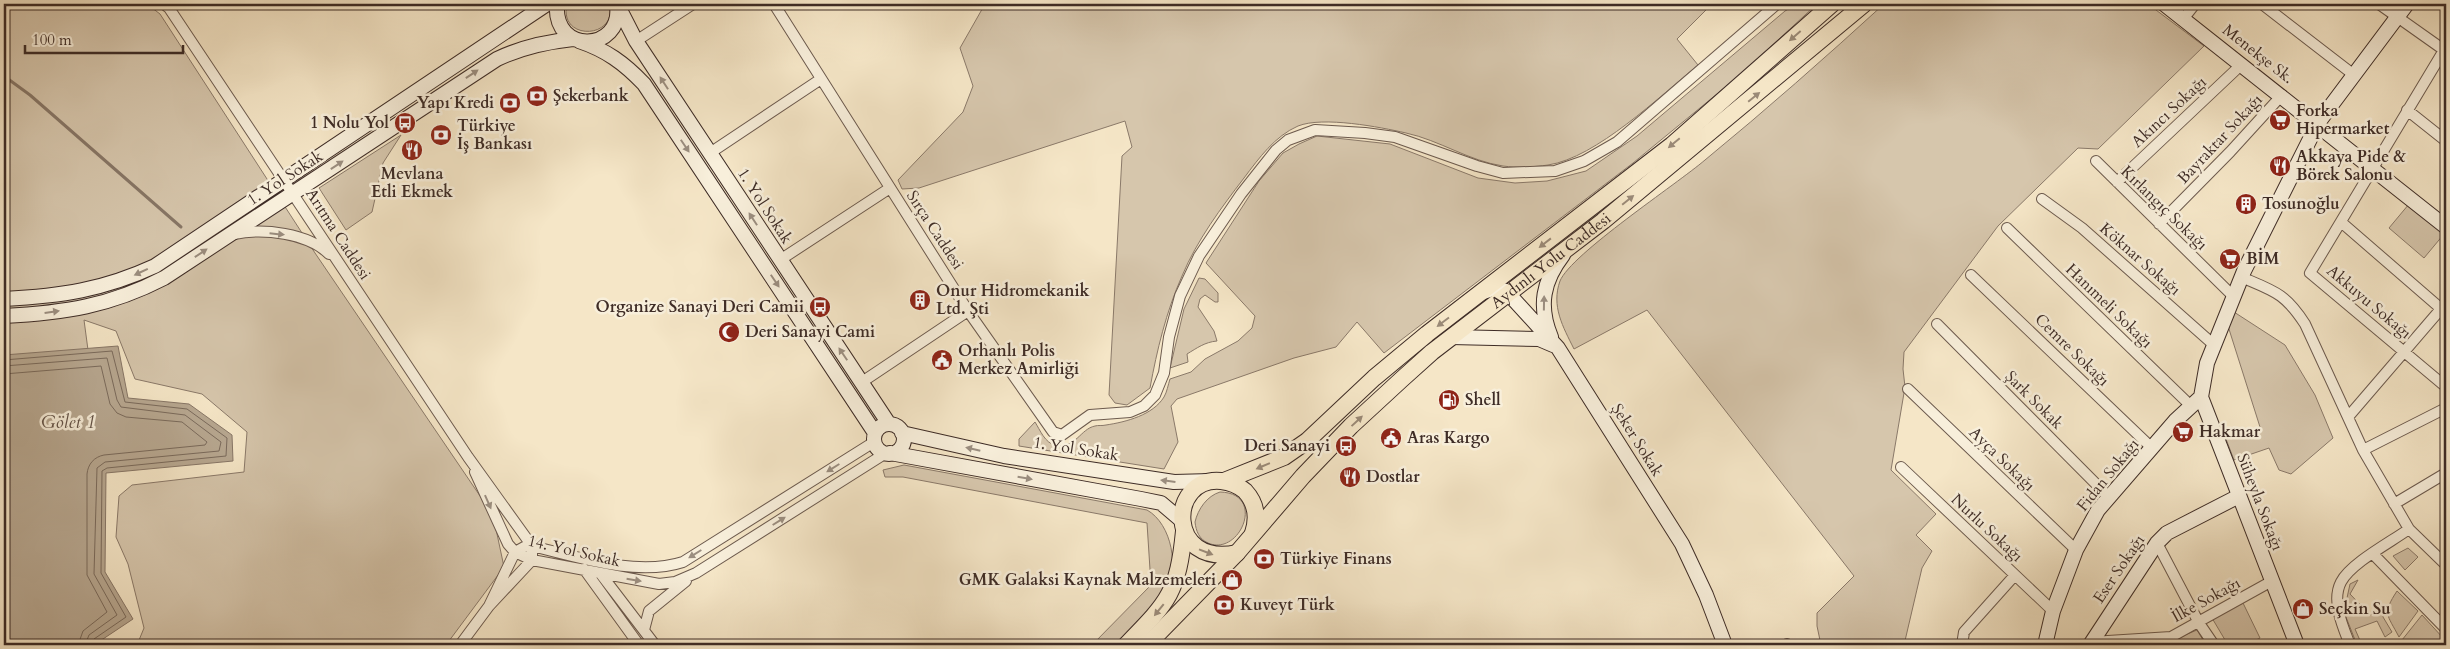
<svg xmlns="http://www.w3.org/2000/svg" width="2450" height="649" font-family="Cardo,serif">
<style>
.green{fill:#d6c6ac;stroke:#8a7969}
.water{fill:#b7a790;stroke:#877666}
.lines{fill:none;stroke-linecap:round;stroke-linejoin:round}
.shore{stroke:#7a6a5b;stroke-width:1}
.stream{stroke:#877666;stroke-width:3}
.street-casing{stroke:#6c5a4e;stroke-width:12}
.secondary-casing{stroke:#3e2c26;stroke-width:16}
.primary-casing{stroke:#3e2c26;stroke-width:18}
.street{stroke:#f8efdb;stroke-width:10}
.secondary{stroke:#f8efdb;stroke-width:14}
.primary{stroke:#f5e6c7;stroke-width:16}
.oneway{fill:#9a8976}
.oneway2{fill:#9b8e80}
.labels{text-anchor:middle;dominant-baseline:central;stroke-width:5;stroke-linejoin:round;paint-order:stroke}
.street-label{font-size:16px;fill:#3e2c26;stroke:#f8efdb}
.poi-label{font-size:16px;font-weight:bold;fill:#3e2c26;stroke:#f8efdb;text-anchor:start}
.water-label{font-size:18px;font-style:italic;fill:#625146;stroke:#f8efdb}
</style>
<rect width="100%" height="100%" fill="#f5e6c7"/>
<filter id="stains"><feTurbulence type="fractalNoise" baseFrequency=".004" numOctaves="4"/><feColorMatrix values="0 0 0 0 .2 0 0 0 0 .09 0 0 0 0 .02 0 0 0 .5 -.17"/></filter>
<radialGradient id="worn" r=".72"><stop offset=".6" stop-color="#630" stop-opacity="0"/><stop offset="1" stop-color="#630" stop-opacity=".3"/></radialGradient>
<!-- green -->
<path class="green" d="M4 4H147L160 14 315 253 493 515 504 567 446 645H137L144 628 128 564 116 537 119 496 132 485 244 472 247 432 202 394 135 379 116 331 84 320 90 365H4Z
M567 4H609C619 39 558 42 567 4Z
M985 4H1712L1677 39 1698 65C1660 96 1596 158 1548 165 1534 167 1517 168 1503 166 1469 161 1439 140 1406 133 1380 127 1323 116 1298 126 1275 136 1259 158 1244 178 1221 208 1197 240 1182 276 1166 312 1157 350 1150 388L1127 405 1115 403 1109 395 1122 156 1132 147 1125 121 919 188 902 189 898 180 963 112 973 86 960 48Z
M1797 4H1817L1740 75 1633 163 1384 353 1357 322 1336 347 1294 358 1177 399 1171 406 1178 442 1164 469 1019 446V439L1035 422C1040 430 1045 443 1055 445 1076 449 1080 429 1095 426 1098 425 1102 426 1106 425 1126 422 1153 415 1164 397 1167 392 1168 385 1170 379L1191 372 1205 359 1238 341 1252 328 1255 316 1206 263 1259 181 1283 153 1299 144 1317 136 1390 144 1478 178 1515 183 1547 181 1586 171 1637 136 1785 11Z
M1884 4H2148L2204 46 2098 149 2078 148 1998 226 1904 352 1903 369 1905 387 1891 470 1936 514 1916 535 1932 551 1922 568 1904 645H1821L1817 626V613L1854 576 1647 310 1574 349C1563 327 1551 306 1560 281 1571 254 1677 184 1705 160 1766 110 1826 57 1884 4Z
M401 135 383 163 372 212 346 230 319 188Z
M2409 204 2444 234 2424 258 2389 228Z
M1199 278 1205 279 1218 293V302H1215L1205 295 1200 299 1198 307 1214 331 1217 341C1205 342 1197 348 1187 354L1188 362 1170 368 1184 309Z
M2234 312 2285 345 2315 395 2333 438 2291 474 2279 470 2269 448 2234 460 2226 439 2260 427 2228 326Z
M904 465 1147 510C1172 524 1180 569 1165 593 1156 607 1127 632 1114 645H1092L1151 585 1147 523 903 477H885L883 470Z
M1220 492C1267 493 1240 557 1208 543 1199 539 1196 531 1195 522 1198 509 1207 496 1220 492Z
M2408 548 2418 557 2405 570 2393 556Z
M2358 580 2350 594 2370 615 2383 609V617L2392 632 2385 637 2377 621 2355 629 2362 645H2357L2344 612 2350 584Z
M2397 591 2418 611 2399 637C2387 614 2382 614 2397 591Z
M2243 603 2260 638 2246 645H2228L2212 618Z
M2422 615 2444 639 2443 645H2405L2402 640Z
M2197 630 2206 645H2114L2170 641Z"/>
<!-- water -->
<path class="water" d="M118 346 128 398 189 404 232 435 233 461 106 473 105 572 133 619 94 645H4V355Z"/>
<g class="lines">
<!-- shore -->
<path class="shore" d="M4 360 112 351 125 402 187 409 227 438 226 456 107 468 102 471 101 573 126 617 94 639 92 645
M4 366 107 358 117 400 121 407 185 415 221 442 219 451 105 462 97 468 94 574 117 615 89 635 85 645
M4 374 101 366 110 404 117 413 126 417 182 422 207 442 205 445 104 455C94 457 88 464 87 474V575L107 612 83 631 78 645"/>
<!-- stream -->
<path class="stream" d="M4 76 30 95 181 227"/>
<!-- street casing -->
<g class="street-casing">
<path id="street" d="M164 4 169 8 468 457 532 546C578 557 637 577 683 562L874 442
M774 4 968 311 1053 432 1062 435 1090 415 1130 412 1144 406 1155 395 1164 373 1169 337 1180 296 1199 256 1241 194 1276 150 1288 140 1315 130 1365 133 1395 137 1477 166 1503 173 1555 171 1584 161 1617 142 1777 4
M2262 4 2354 75
M2379 4 2444 50 2446 54
M2184 18 2195 4
M636 41 693 4
M2444 50 2310 273 2446 387
M2407 110 2446 141
M710 153 821 79
M2096 161 2233 296
M2117 182 2242 64
M2042 199 2082 228 2214 345
M2341 222 2446 313
M2159 224 2230 152 2282 95
M2007 228 2191 406
M234 234C263 228 308 233 329 254
M780 260 890 188
M1971 275 2152 448
M2241 277C2274 291 2285 293 2305 324L2363 450 2409 529 2446 565
M1937 324 2109 497
M862 382 968 311
M1908 389 2076 550
M2348 417 2446 303
M2363 450 2446 408
M1901 467 2053 611
M475 472 508 544 515 552 532 560 659 584 675 582 696 573 886 453
M2394 504 2446 473
M2157 543 2199 623 2214 645
M2373 554 2446 629
M584 569 639 645
M600 573 655 645
M644 630 649 611 686 581
M2092 642 2171 637 2272 581
M1787 644V645
M460 645 489 606 532 560V546L524 547 515 552 489 606
M1962 645 1964 632 2015 575
M2350 645C2343 627 2331 601 2341 582 2351 563 2391 542 2409 529"/>
</g>
<!-- secondary casing -->
<g class="secondary-casing">
<path id="secondary" d="M557 4C553 56 623 51 617 6
M617 4 636 41 889 424
M2164 4 2446 227
M579 41C606 50 624 63 644 84L875 433
M1483 292 1495 288 1506 291 1558 348 1682 544 1706 595 1725 645
M4 299C61 296 103 290 155 266L547 4
M4 316C64 313 110 306 164 278L497 59C522 47 545 42 573 39
M1451 337 1539 339 1553 345
M1551 337C1538 306 1543 281 1563 255
M874 439a15 15 0 1 1 30 0a15 15 0 1 1-30 0Z
M902 433 1004 456 1174 482 1211 481
M890 453 1141 499 1161 503 1181 520
M2045 645 2053 611 2076 550 2098 510 2175 421 2201 397
M2090 645 2157 543 2167 533 2239 496
M2297 645 2201 397 2207 363 2244 271 2318 123 2407 4"/>
</g>
<!-- primary casing -->
<g class="primary-casing">
<g id="primary">
<path d="M1224 481 1284 457 1307 441 1374 378 1427 334 1672 145 1832 4"/>
<path d="M1237 553C1166 568 1168 476 1221 481 1230 482 1238 485 1245 491 1257 504 1258 518 1253 533"/>
<path d="M1126 645C1168 602 1178 593 1184 531"/>
<path id="s1" d="M1147 645 1237 553 1303 476 1351 426 1402 379 1432 352 1603 221 1864 4"/>
</g>
</g>
<!-- street -->
<use href="#street" class="street"/>
<!-- secondary -->
<use href="#secondary" class="secondary"/>
<!-- primary -->
<use href="#primary" class="primary"/>
</g>
<!-- one-way arrows -->
<defs><path id="oneway-solid" d="M-6-.8H1V-3.2L6.5 0L1 3.2V.8H-6Z" transform="scale(1.25)"/></defs>
<g class="oneway">
<use href="#oneway-solid" transform="translate(1795 36) rotate(139)"/>
<use href="#oneway-solid" transform="translate(1754 97) rotate(-39)"/>
<use href="#oneway-solid" transform="translate(1674 143) rotate(140)"/>
<use href="#oneway-solid" transform="translate(1628 200) rotate(-39)"/>
<use href="#oneway-solid" transform="translate(1545 243) rotate(142)"/>
<use href="#oneway-solid" transform="translate(1443 322) rotate(143)"/>
<use href="#oneway-solid" transform="translate(1357 421) rotate(-43)"/>
<use href="#oneway-solid" transform="translate(1263 466) rotate(157)"/>
<use href="#oneway-solid" transform="translate(1206 552) rotate(21)"/>
<use href="#oneway-solid" transform="translate(1159 610) rotate(129)"/>
</g>
<g class="oneway2">
<use href="#oneway-solid" transform="translate(472 74) rotate(-34)"/>
<use href="#oneway-solid" transform="translate(664 83) rotate(-123)"/>
<use href="#oneway-solid" transform="translate(685 146) rotate(56)"/>
<use href="#oneway-solid" transform="translate(337 165) rotate(-34)"/>
<use href="#oneway-solid" transform="translate(753 219) rotate(-123)"/>
<use href="#oneway-solid" transform="translate(277 234) rotate(6)"/>
<use href="#oneway-solid" transform="translate(201 253) rotate(-34)"/>
<use href="#oneway-solid" transform="translate(141 272) rotate(155)"/>
<use href="#oneway-solid" transform="translate(775 281) rotate(56)"/>
<use href="#oneway-solid" transform="translate(1544 303) rotate(-89)"/>
<use href="#oneway-solid" transform="translate(52 312) rotate(-8)"/>
<use href="#oneway-solid" transform="translate(843 354) rotate(-124)"/>
<use href="#oneway-solid" transform="translate(973 449) rotate(-167)"/>
<use href="#oneway-solid" transform="translate(833 468) rotate(148)"/>
<use href="#oneway-solid" transform="translate(1025 478) rotate(10)"/>
<use href="#oneway-solid" transform="translate(1168 481) rotate(-173)"/>
<use href="#oneway-solid" transform="translate(488 502) rotate(66)"/>
<use href="#oneway-solid" transform="translate(779 521) rotate(-32)"/>
<use href="#oneway-solid" transform="translate(695 554) rotate(148)"/>
<use href="#oneway-solid" transform="translate(634 580) rotate(9)"/>
</g>
<!-- icons -->
<defs>
<g id="bank-disc" transform="scale(1.125)"><circle r="9.5" fill="#8f2418" stroke="#f8efdb"/><path d="M-6-4H6V4H-6ZM0-2.3a2.3 2.3 0 1 0 0 4.6a2.3 2.3 0 1 0 0-4.6Z" fill="#fff"/></g>
<g id="supermarket-disc" transform="scale(1.125)"><circle r="9.5" fill="#8f2418" stroke="#f8efdb"/><path d="M-6-5.5h2.5l.6 2H6L4.5 2H-2.5L-4.4-4H-6ZM-1.5 3.2a1.3 1.3 0 1 0 .1 0ZM3 3.2a1.3 1.3 0 1 0 .1 0Z" fill="#fff"/></g>
<g id="bus-disc" transform="scale(1.125)"><circle r="9.5" fill="#8f2418" stroke="#f8efdb"/><path d="M-5-6H5V4H4V6H2V4H-2V6H-4V4H-5ZM-3.5-4V0h7V-4ZM-3.5 1.2v1.5H-2V1.2ZM2 1.2v1.5H3.5V1.2Z" fill="#fff"/></g>
<g id="restaurant-disc" transform="scale(1.125)"><circle r="9.5" fill="#8f2418" stroke="#f8efdb"/><path d="M-5-6h1v4h1v-4h1v4h1v-4h1v5L-1.5 .5V6h-2V.5L-5-1ZM5-6V6H3V1.5H1.5Q1.5-4 5-6Z" fill="#fff"/></g>
<g id="building-disc" transform="scale(1.125)"><circle r="9.5" fill="#8f2418" stroke="#f8efdb"/><path d="M-4-6H4V6H1V3H-1V6H-4ZM-2.5-4.3h1.7v1.8h-1.7ZM.8-4.3h1.7v1.8H.8ZM-2.5-1h1.7V.8h-1.7ZM.8-1h1.7V.8H.8Z" fill="#fff"/></g>
<g id="mosque-disc" transform="scale(1.125)"><circle r="9.5" fill="#8f2418" stroke="#f8efdb"/><path d="M3.5-4.9A6 6 0 1 0 3.5 4.9A5 5 0 1 1 3.5-4.9Z" fill="#fff"/></g>
<g id="civic-disc" transform="scale(1.125)"><circle r="9.5" fill="#8f2418" stroke="#f8efdb"/><path d="M-.6-6.5H3V-4.5H.6V-3L4-1V1h2V6H-6V1h2V-1L-.6-3ZM-1.2 2.5V6h2.4V2.5Z" fill="#fff"/></g>
<g id="fuel-disc" transform="scale(1.125)"><circle r="9.5" fill="#8f2418" stroke="#f8efdb"/><path d="M-5.5-6h7V0h2V4h1.3V-2.5L3-4.5l.8-.8L6-3V5H2.5V1h-1V6h-7ZM-4.2-4.7v3.2H.2V-4.7Z" fill="#fff"/></g>
<g id="shop-disc" transform="scale(1.125)"><circle r="9.5" fill="#8f2418" stroke="#f8efdb"/><path d="M-5-2.5h2.3a2.7 3.5 0 0 1 5.4 0H5L5.5 6h-11ZM-1.5-2.5h3a1.5 2.3 0 0 0-3 0Z" fill="#fff"/></g>
</defs>
<g fill-rule="evenodd">
<use href="#bank-disc" x="537" y="96"/>
<use href="#bank-disc" x="510" y="103"/>
<use href="#supermarket-disc" x="2280" y="120"/>
<use href="#bus-disc" x="405" y="123"/>
<use href="#bank-disc" x="441" y="135"/>
<use href="#restaurant-disc" x="412" y="150"/>
<use href="#restaurant-disc" x="2280" y="166"/>
<use href="#building-disc" x="2246" y="204"/>
<use href="#supermarket-disc" x="2230" y="259"/>
<use href="#building-disc" x="920" y="300"/>
<use href="#bus-disc" x="820" y="307"/>
<use href="#mosque-disc" x="729" y="332"/>
<use href="#civic-disc" x="942" y="360"/>
<use href="#fuel-disc" x="1449" y="400"/>
<use href="#supermarket-disc" x="2183" y="432"/>
<use href="#civic-disc" x="1391" y="438"/>
<use href="#bus-disc" x="1346" y="446"/>
<use href="#restaurant-disc" x="1350" y="477"/>
<use href="#bank-disc" x="1264" y="559"/>
<use href="#shop-disc" x="1232" y="580"/>
<use href="#bank-disc" x="1224" y="605"/>
<use href="#shop-disc" x="2303" y="609"/>
</g>
<g class="labels">
<!-- street labels -->
<g class="street-label">
<text transform="translate(2258 54) rotate(38)">Menekşe Sk.</text>
<text transform="translate(2169 112) rotate(-43)">Akıncı Sokağı</text>
<text transform="translate(2220 139) rotate(-47)">Bayraktar Sokağı</text>
<text transform="translate(285 178) rotate(-33)">1. Yol Sokak</text>
<text transform="translate(765 206) rotate(57)">1. Yol Sokak</text>
<text transform="translate(2164 208) rotate(44)">Kırlangıç Sokağı</text>
<text transform="translate(935 230) rotate(57)">Sırça Caddesi</text>
<text transform="translate(338 234) rotate(57)">Arıtma Caddesi</text>
<text transform="translate(2140 259) rotate(41)">Köknar Sokağı</text>
<text stroke="none"><textPath href="#s1" startOffset="559">Aydınlı Yolu Caddesi</textPath></text>
<text transform="translate(2369 302) rotate(40)">Akkuyu Sokağı</text>
<text transform="translate(2109 306) rotate(44)">Hanımeli Sokağı</text>
<text transform="translate(2072 350) rotate(44)">Cemre Sokağı</text>
<text transform="translate(2034 400) rotate(45)">Şark Sokak</text>
<text transform="translate(1637 440) rotate(58)">Şeker Sokak</text>
<text transform="translate(1076 449) rotate(9)">1. Yol Sokak</text>
<text transform="translate(2002 459) rotate(44)">Ayça Sokağı</text>
<text transform="translate(2108 475) rotate(-51)">Fidan Sokağı</text>
<text transform="translate(2260 502) rotate(69)">Süheyla Sokağı</text>
<text transform="translate(1987 528) rotate(43)">Nurlu Sokağı</text>
<text transform="translate(574 551) rotate(13)">14. Yol Sokak</text>
<text transform="translate(2119 569) rotate(-56)">Eser Sokağı</text>
<text transform="translate(2206 600) rotate(-29)">İlke Sokağı</text>
</g>
<!-- poi labels -->
<g class="poi-label">
<text x="553" y="96">Şekerbank</text>
<text x="494" y="103" text-anchor="end">Yapı Kredi</text>
<text x="2296" y="111">Forka<tspan x="2296" dy="18">Hipermarket</tspan></text>
<text x="389" y="123" text-anchor="end">1 Nolu Yol</text>
<text x="457" y="126">Türkiye<tspan x="457" dy="18">İş Bankası</tspan></text>
<text x="2296" y="157">Akkaya Pide &amp;<tspan x="2296" dy="18">Börek Salonu</tspan></text>
<text x="412" y="174" text-anchor="middle">Mevlana<tspan x="412" dy="18">Etli Ekmek</tspan></text>
<text x="2262" y="204">Tosunoğlu</text>
<text x="2246" y="259">BİM</text>
<text x="936" y="291">Onur Hidromekanik<tspan x="936" dy="18">Ltd. Şti</tspan></text>
<text x="804" y="307" text-anchor="end">Organize Sanayi Deri Camii</text>
<text x="745" y="332">Deri Sanayi Cami</text>
<text x="958" y="351">Orhanlı Polis<tspan x="958" dy="18">Merkez Amirliği</tspan></text>
<text x="1465" y="400">Shell</text>
<text x="2199" y="432">Hakmar</text>
<text x="1407" y="438">Aras Kargo</text>
<text x="1330" y="446" text-anchor="end">Deri Sanayi</text>
<text x="1366" y="477">Dostlar</text>
<text x="1280" y="559">Türkiye Finans</text>
<text x="1216" y="580" text-anchor="end">GMK Galaksi Kaynak Malzemeleri</text>
<text x="1240" y="605">Kuveyt Türk</text>
<text x="2319" y="609">Seçkin Su</text>
</g>
<!-- water labels -->
<g class="water-label">
<text x="68" y="422">Gölet 1</text>
</g>
</g>
<!-- margin -->
<rect width="2450" height="649" fill="none" stroke="#f5e6c7" stroke-width="20"/>
<rect x="5" y="5" width="2440" height="639" fill="none" stroke="#3e2c26" stroke-width="2.5"/>
<rect x="10" y="10" width="2430" height="629" fill="none" stroke="#3e2c26"/>
<!-- scale -->
<path d="M25 45v8h158v-8" fill="none" stroke="#3e2c26" stroke-width="2.5"/>
<text x="32" y="45" font-size="15" fill="#3e2c26" stroke="#f8efdb" stroke-width="4" paint-order="stroke">100 m</text>
<rect width="100%" height="100%" filter="url(#stains)"/>
<rect width="100%" height="100%" fill="url(#worn)"/>
</svg>
